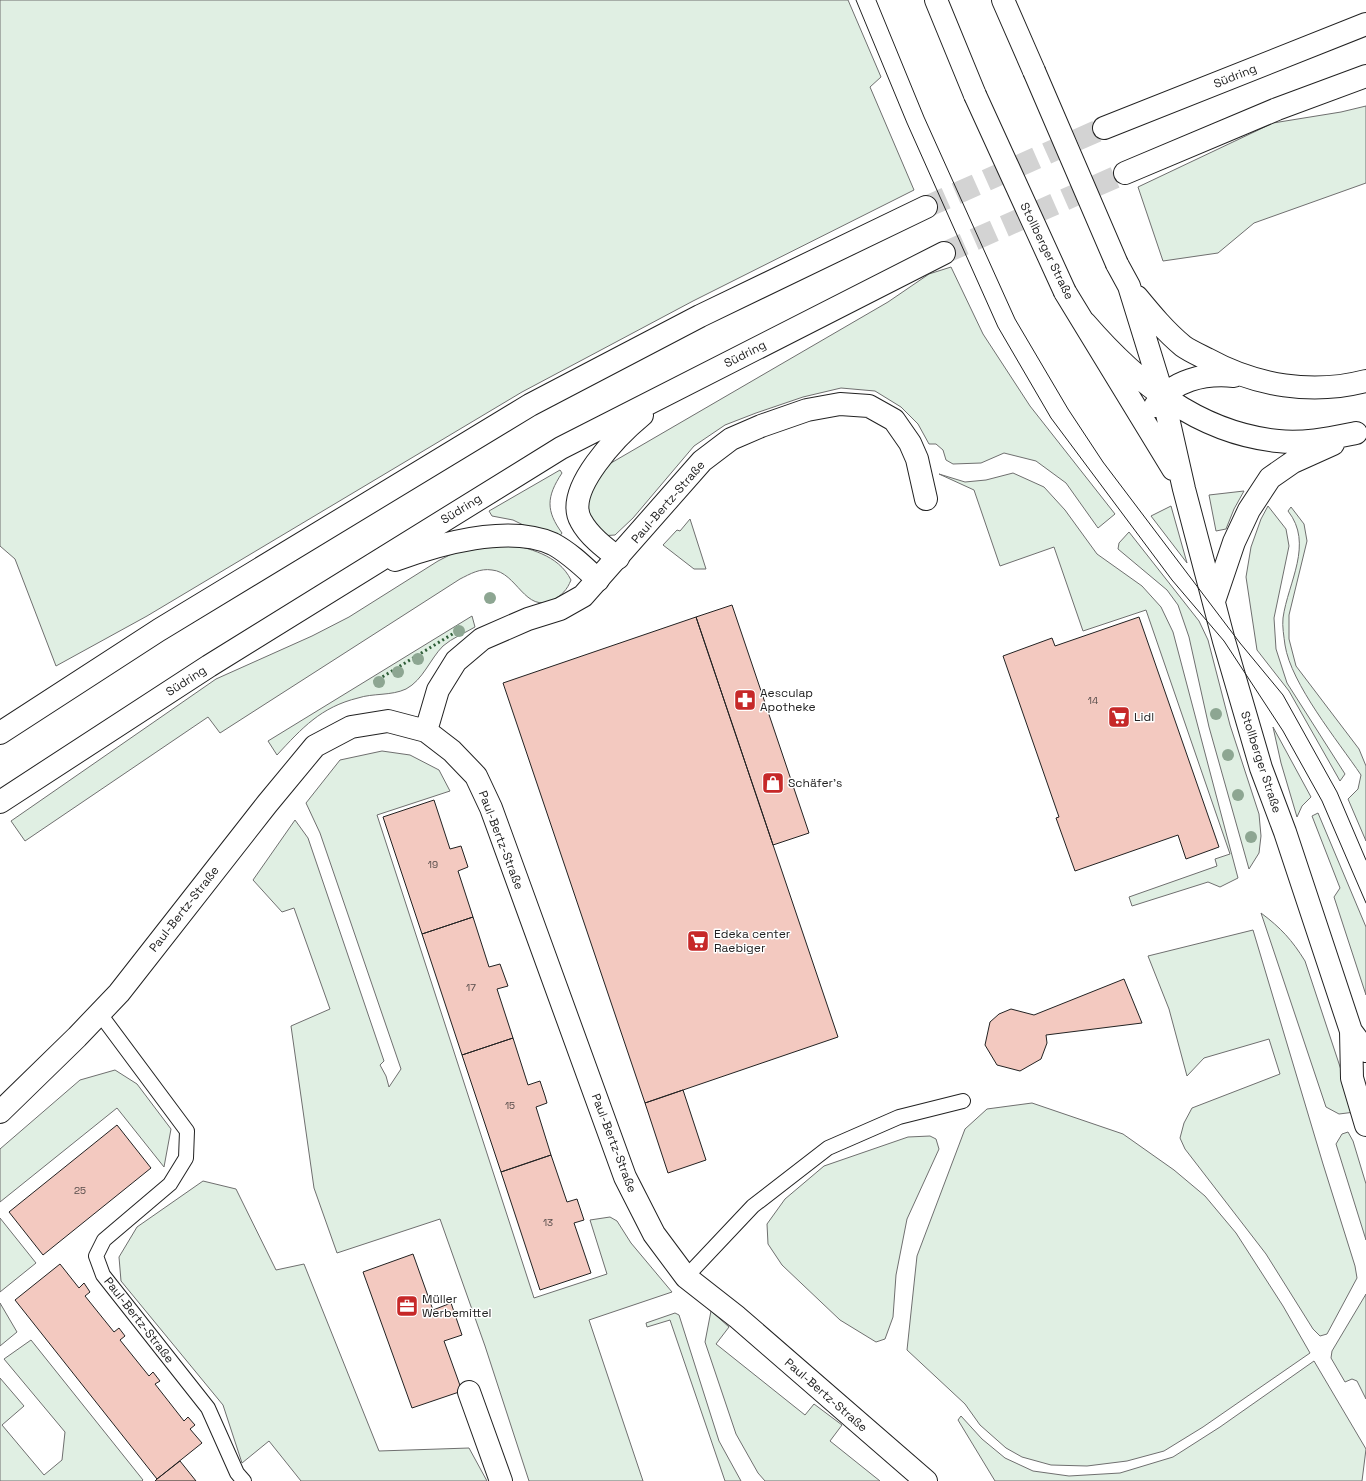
<svg xmlns="http://www.w3.org/2000/svg" width="1366" height="1481" font-family="'Space Grotesk',sans-serif">
<style>
.green{fill:#e0efe3;stroke:#6f6f6f}
.building{fill:#f3c9c0;stroke:#222}
.lines{fill:none;stroke-linecap:round;stroke-linejoin:round}
.primary-tunnel{stroke:#d3d3d3;stroke-width:22;stroke-dasharray:22 11;stroke-linecap:butt}
.service-casing{stroke:#222;stroke-width:16}
.minor-casing{stroke:#222;stroke-width:24}
.secondary-casing{stroke:#222;stroke-width:24}
.primary-casing{stroke:#222;stroke-width:24}
.service{stroke:#fff;stroke-width:14}
.minor{stroke:#fff;stroke-width:22}
.secondary{stroke:#fff;stroke-width:22}
.primary{stroke:#fff;stroke-width:22}
.tram{stroke:#222;stroke-width:1}
.secondary-bridge-casing{stroke:#222;stroke-width:24;stroke-linecap:butt}
.secondary-bridge{stroke:#fff;stroke-width:22}
.hedge{stroke:#2f5e38;stroke-width:3;stroke-dasharray:2 3;stroke-linecap:butt}
.tree{fill:#8da692}
.labels{text-anchor:middle;dominant-baseline:central;stroke-width:3;stroke-linejoin:round;paint-order:stroke}
.number-label{font-size:10px;fill:#564c4a}
.street-label{font-size:12px;fill:#222;stroke:#fff}
.poi-label{font-size:12px;fill:#222;stroke:#fff;text-anchor:start}
</style>
<rect width="100%" height="100%" fill="#fff"/>
<!-- green -->
<path class="green" d="M0 0H848L881 77 870 87 914 190 693 301 522 392 147 616 56 666 15 559 0 546Z
M1366 106V183L1254 223 1218 253 1163 261 1138 187 1273 123 1341 112Z
M951 267 983 334 1030 406 1115 514 1098 528 1066 483 1036 461 1004 453 981 463 953 464 946 460 943 450 936 444H929L918 424 901 407 875 391 841 388 803 397 756 413 725 425 694 446 633 518 615 535 600 536 574 490 611 463 888 302 929 274Z
M560 470 562 473C546 497 546 511 562 533L556 541 513 520 492 516 489 511Z
M1013 473 1044 487 1065 510 1097 554 1142 586 1161 607 1173 632 1238 878 1220 887 1208 882 1132 906 1129 897 1217 866 1215 859 1230 854 1146 610 1083 631 1054 547 1000 566 974 490 939 474 965 482 986 480Z
M1244 491 1234 509 1226 529 1216 531 1209 495Z
M1171 506 1187 563 1151 516Z
M1268 506 1286 529 1289 546 1274 618 1276 649 1287 683 1345 774 1340 781 1289 691 1257 650 1246 577 1251 547 1261 519Z
M1291 507 1304 524 1307 541 1289 615V639L1296 666 1359 749 1366 766V841L1348 799 1358 789 1361 775C1338 741 1291 684 1285 645 1284 637 1282 626 1283 618 1288 582 1314 544 1288 511Z
M690 519 706 569H694L663 545 677 530 680 531Z
M1129 532 1199 621 1208 640 1230 725 1259 814 1261 836 1259 853 1249 869 1209 727 1189 637 1178 605 1167 590 1118 549 1119 543Z
M503 542C529 549 558 554 571 580 567 590 562 595 553 600 525 614 517 572 492 570 480 568 470 574 460 579L220 733 208 717 25 841 11 821 216 679 312 636 349 617 438 561 473 543Z
M472 616 475 627C465 633 452 638 443 646 430 659 423 680 406 689 391 696 373 693 358 698 321 707 302 728 277 755L268 741Z
M1273 727 1311 797 1302 806 1297 817 1281 763Z
M382 751 410 755 439 770 450 791 377 815 534 1298 607 1274 590 1220 610 1217 617 1221 631 1243 672 1292 589 1320 643 1481H529L485 1346 440 1219 337 1253 314 1188 291 1026 330 1009 294 908 282 912 253 880 295 820 308 838 384 1061 380 1065 386 1076 389 1087 401 1069 320 833 306 803 340 760Z
M1318 813 1366 927V995L1334 897 1340 888 1312 816Z
M1261 913C1281 928 1292 940 1305 961L1355 1112 1339 1114 1326 1107Z
M1253 930 1323 1164 1355 1266 1357 1278 1327 1334 1320 1336 1313 1329 1266 1254 1185 1149 1180 1138 1184 1123 1192 1108 1280 1074 1269 1039 1204 1058 1187 1076 1169 1009 1148 956Z
M115 1070 137 1084 171 1129 164 1167 117 1108 0 1202V1149L80 1080Z
M1032 1103 1123 1134 1174 1170 1205 1196 1236 1233 1283 1306 1310 1353 1203 1427 1164 1451 1127 1461 1087 1466 1051 1465 1022 1457 1006 1448 980 1425 965 1404 907 1350 917 1256 965 1129 987 1109Z
M1348 1132 1353 1141 1366 1184V1240L1336 1144 1342 1134Z
M930 1136 936 1139 939 1149 907 1219 896 1275 893 1317 885 1339 876 1342 840 1320 782 1265 768 1244 767 1224 785 1199 824 1166 908 1137Z
M203 1181 236 1189 276 1270 304 1264 379 1451 469 1448 487 1481H301L269 1441 242 1463 223 1405 121 1281 119 1257 137 1227Z
M0 1218 36 1263 0 1292Z
M1366 1294V1399L1357 1381 1352 1379 1345 1382 1331 1358 1332 1351Z
M0 1303 17 1332 0 1346Z
M711 1311 729 1327 716 1344 805 1415 814 1404 842 1425 830 1441 880 1481H765L758 1473 736 1434 705 1342Z
M675 1313 679 1315 719 1441 741 1481H725L670 1320 647 1327 646 1323Z
M31 1340 143 1480 142 1481H0V1378L24 1406 2 1425 44 1475 62 1460 65 1432 4 1359Z
M1314 1361 1366 1449 1362 1481H995L958 1420 961 1416 982 1439 1005 1458 1033 1471 1069 1476 1120 1473 1173 1457 1220 1427Z"/>
<!-- building -->
<path class="building" d="M732 605 809 833 773 845 696 617Z
M696 617 838 1037 645 1103 503 683Z
M1139 617 1219 847 1186 859 1178 835 1075 871 1056 818 1059 817 1003 656 1052 638 1055 646Z
M434 800 450 849 461 846 468 867 458 871 473 917 422 934 383 817Z
M473 917 489 967 500 964 508 986 497 989 513 1038 462 1055 422 934Z
M1124 979 1142 1023 1046 1035 1047 1043 1041 1059 1020 1071 997 1065 985 1045 990 1022 999 1014 1011 1009 1034 1015Z
M513 1038 528 1085 540 1081 545 1096 547 1103 536 1107 551 1155 501 1172 462 1055Z
M683 1090 706 1160 668 1173 645 1103Z
M117 1125 151 1168 43 1255 9 1212Z
M551 1155 567 1202 577 1199 584 1220 574 1223 591 1273 540 1290 501 1172Z
M413 1254 433 1310 451 1303 462 1335 444 1341 462 1391 412 1408 363 1272Z
M60 1264 79 1288 84 1283 90 1292 85 1296 114 1332 119 1328 125 1336 120 1340 149 1376 153 1372 160 1381 155 1384 184 1421 188 1417 195 1425 190 1429 202 1443 157 1479 15 1300Z
M180 1461 196 1481H155L157 1479Z"/>
<g class="lines">
<!-- primary-tunnel -->
<path class="primary-tunnel" d="M926 207 1104 128
M944 253 1125 173"/>
<!-- service casing -->
<g class="service-casing">
<path id="service" d="M100 1014 187 1131 186 1158 170 1184 104 1240 96 1256 103 1275 208 1408 237 1473 244 1481
M686 1277 753 1206 828 1148 899 1117 963 1101"/>
</g>
<!-- minor casing -->
<g class="minor-casing">
<path id="minor" d="M426 731 438 690 456 661 482 639 528 619 560 609 583 596 702 461 731 439 761 426 807 410 840 404 869 406 894 420 910 443 917 459 926 499
M0 1112 77 1037 119 993 267 804 315 746 351 727 388 721 426 731 452 751 476 776 491 808 625 1177 654 1234 686 1277 737 1317 926 1481
M469 1392 501 1481"/>
</g>
<!-- secondary casing -->
<g class="secondary-casing">
<path id="secondary" d="M936 0 975 95
M1003 0 1034 71
M1117 264 1129 286 1163 396 1184 489 1224 641 1261 768 1285 832 1351 1031 1366 1051
M1065 292 1173 469
M1137 297C1151 314 1165 331 1183 346 1190 351 1199 355 1207 359 1256 386 1312 395 1366 381
M1085 323C1136 382 1198 433 1278 441 1304 444 1331 438 1356 433
M1155 406C1172 380 1205 373 1234 376
M1214 601 1234 542 1249 510 1270 478 1293 462 1333 444
M1351 1031 1352 1078 1366 1125"/>
</g>
<!-- primary casing -->
<g class="primary-casing">
<path id="primary" d="M1104 128 1366 24
M1125 173 1277 109 1366 76
M618 558C605 548 589 536 581 521 563 490 619 434 642 415
M395 560C439 544 509 524 553 544 570 553 584 567 598 580
M0 733 159 630 530 405 700 316 926 207
M0 802 209 666 561 448 944 253"/>
</g>
<!-- service -->
<use href="#service" class="service"/>
<!-- minor -->
<use href="#minor" class="minor"/>
<!-- secondary -->
<use href="#secondary" class="secondary"/>
<!-- primary -->
<use href="#primary" class="primary"/>
<!-- tram -->
<path class="tram" d="M856 0 907 123 998 327 1051 418 1172 580 1224 641 1283 731 1322 801 1366 903
M876 0 924 117 1015 319 1068 409 1103 462 1240 643 1283 695 1337 792 1366 860"/>
<!-- secondary-bridge casing -->
<g class="secondary-bridge-casing">
<path id="secondary-bridge" d="M1034 71 1117 264
M975 95 1065 292"/>
</g>
<!-- secondary-bridge -->
<use href="#secondary-bridge" class="secondary-bridge"/>
<!-- hedge -->
<path class="hedge" d="M374 682 459 630"/>
</g>
<!-- trees -->
<g class="tree">
<circle cx="490" cy="598" r="6"/>
<circle cx="459" cy="631" r="6"/>
<circle cx="418" cy="659" r="6"/>
<circle cx="398" cy="672" r="6"/>
<circle cx="379" cy="682" r="6"/>
<circle cx="1216" cy="714" r="6"/>
<circle cx="1228" cy="755" r="6"/>
<circle cx="1238" cy="795" r="6"/>
<circle cx="1251" cy="837" r="6"/>
</g>
<!-- icons -->
<defs>
<g id="pharmacy-square" transform="scale(1.15)"><rect x="-9" y="-9" width="18" height="18" rx="4" fill="#c62828" stroke="#fff"/><path d="M-2-6h4v4h4v4h-4v4h-4v-4h-4v-4h4Z" fill="#fff"/></g>
<g id="supermarket-square" transform="scale(1.15)"><rect x="-9" y="-9" width="18" height="18" rx="4" fill="#c62828" stroke="#fff"/><path d="M-6-5.5h2.5l.6 2H6L4.5 2H-2.5L-4.4-4H-6ZM-1.5 3.2a1.3 1.3 0 1 0 .1 0ZM3 3.2a1.3 1.3 0 1 0 .1 0Z" fill="#fff"/></g>
<g id="shop-square" transform="scale(1.15)"><rect x="-9" y="-9" width="18" height="18" rx="4" fill="#c62828" stroke="#fff"/><path d="M-5-2.5h2.3a2.7 3.5 0 0 1 5.4 0H5L5.5 6h-11ZM-1.5-2.5h3a1.5 2.3 0 0 0-3 0Z" fill="#fff"/></g>
<g id="office-square" transform="scale(1.15)"><rect x="-9" y="-9" width="18" height="18" rx="4" fill="#c62828" stroke="#fff"/><path d="M-6-3h4V-5.5h4V-3h4V5H-6ZM-1-4.5V-3h2v-1.5ZM-6 0V1H6V0Z" fill="#fff"/></g>
</defs>
<g fill-rule="evenodd">
<use href="#pharmacy-square" x="745" y="700"/>
<use href="#supermarket-square" x="1119" y="717"/>
<use href="#shop-square" x="773" y="783"/>
<use href="#supermarket-square" x="698" y="941"/>
<use href="#office-square" x="407" y="1306"/>
</g>
<g class="labels">
<!-- number labels -->
<g class="number-label">
<text x="1093" y="700">14</text>
<text x="433" y="864">19</text>
<text x="471" y="987">17</text>
<text x="510" y="1105">15</text>
<text x="80" y="1190">25</text>
<text x="548" y="1222">13</text>
</g>
<!-- street labels -->
<g class="street-label">
<text transform="translate(1235 76) rotate(-22)">Südring</text>
<text transform="translate(1047 251) rotate(64)">Stollberger Straße</text>
<text transform="translate(745 354) rotate(-27)">Südring</text>
<text transform="translate(668 502) rotate(-49)">Paul-Bertz-Straße</text>
<text transform="translate(461 509) rotate(-32)">Südring</text>
<text transform="translate(186 681) rotate(-33)">Südring</text>
<text transform="translate(1261 762) rotate(72)">Stollberger Straße</text>
<text transform="translate(501 840) rotate(69)">Paul-Bertz-Straße</text>
<text transform="translate(184 909) rotate(-52)">Paul-Bertz-Straße</text>
<text transform="translate(614 1143) rotate(69)">Paul-Bertz-Straße</text>
<text transform="translate(139 1320) rotate(52)">Paul-Bertz-Straße</text>
<text transform="translate(826 1395) rotate(41)">Paul-Bertz-Straße</text>
</g>
<!-- poi labels -->
<g class="poi-label">
<text x="760" y="693">Aesculap<tspan x="760" dy="14">Apotheke</tspan></text>
<text x="1134" y="717">Lidl</text>
<text x="788" y="783">Schäfer's</text>
<text x="714" y="934">Edeka center<tspan x="714" dy="14">Raebiger</tspan></text>
<text x="422" y="1299">Müller<tspan x="422" dy="14">Werbemittel</tspan></text>
</g>
</g>
</svg>
